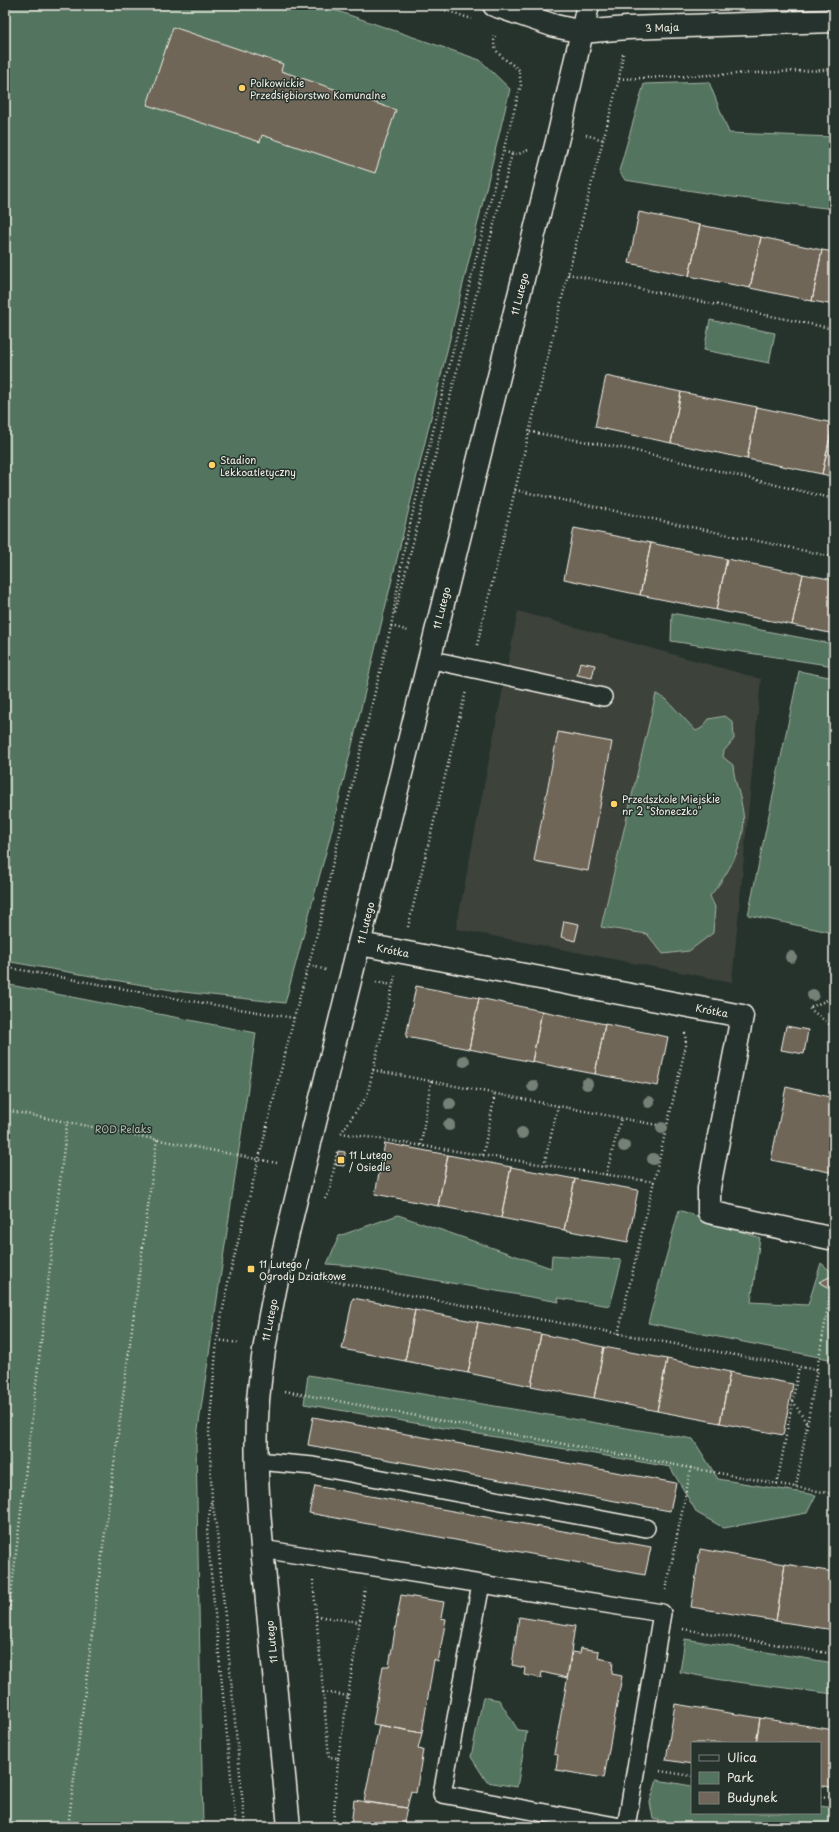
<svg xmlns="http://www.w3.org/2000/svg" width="839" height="1832" font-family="'Playpen Sans',sans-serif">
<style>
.built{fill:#3c423a}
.green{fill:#53745e;stroke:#a4b2a3}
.building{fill:#706659;stroke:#f4f1e8}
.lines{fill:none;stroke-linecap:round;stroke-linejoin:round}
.service-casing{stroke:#f4f1e8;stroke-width:20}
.minor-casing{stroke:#f4f1e8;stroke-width:25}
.tertiary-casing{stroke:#f4f1e8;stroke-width:25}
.path{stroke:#f4f1e8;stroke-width:2.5;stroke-dasharray:1 3;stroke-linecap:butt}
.service{stroke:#26332d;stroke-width:17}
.minor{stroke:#26332d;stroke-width:22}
.tertiary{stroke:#26332d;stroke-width:22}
.tree{fill:#748076}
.poi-dot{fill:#ffd166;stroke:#26332d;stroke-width:1.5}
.labels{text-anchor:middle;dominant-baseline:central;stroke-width:3;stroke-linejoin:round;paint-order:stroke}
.street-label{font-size:10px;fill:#f4f1e8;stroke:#26332d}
.poi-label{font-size:10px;fill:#f4f1e8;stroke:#26332d;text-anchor:start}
.park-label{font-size:10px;fill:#b4bfb1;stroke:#26332d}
</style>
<rect width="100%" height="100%" fill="#26332d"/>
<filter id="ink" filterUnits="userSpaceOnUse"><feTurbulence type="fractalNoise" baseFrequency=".025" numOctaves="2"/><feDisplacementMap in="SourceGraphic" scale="8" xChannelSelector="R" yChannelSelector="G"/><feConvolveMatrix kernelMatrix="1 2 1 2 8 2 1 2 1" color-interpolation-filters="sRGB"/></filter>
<g filter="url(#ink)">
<!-- built -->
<path class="built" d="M518 611 761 679 732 982 456 929Z"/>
<!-- green -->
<path class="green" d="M5 5H320L480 60 510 89 329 841 285 1003 183 992 5 961Z
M709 82 729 133 834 137V209L724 196 625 180 619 171 644 84Z
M710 320 775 333 769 363 704 350Z
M672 613 834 644V666L671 641Z
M799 671 834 678V933L748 915Z
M656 694 666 699 696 731 702 728 709 719 725 716 733 722 734 739 724 751 723 757 733 765C734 781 741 796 743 813 748 841 727 876 710 896L715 907 713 933 689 951 663 954 647 934 601 927Z
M5 984 256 1033 196 1443 203 1827H5Z
M679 1210 760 1238 751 1302 808 1305 821 1263 834 1274V1360L648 1323Z
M398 1215 551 1268 552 1255 622 1260 610 1306 558 1298 559 1302 354 1266 327 1264 339 1236Z
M308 1375 693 1439 718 1479 816 1495 807 1513 724 1528 697 1513 670 1467 304 1404Z
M685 1639 834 1663V1694L721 1680 680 1672Z
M483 1697 499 1700 518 1730 527 1731 517 1787 487 1782 471 1757Z
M657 1780 692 1786V1813H820V1806L834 1808V1827H692L653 1819 650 1802Z"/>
<!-- building -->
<path class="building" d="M173 27 283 64 281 71 396 110 375 173 262 135 260 142 147 105Z
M639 212 700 225 689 276 629 263Z
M700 225 761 237 750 288 689 276Z
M761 237 822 250 812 301 750 288Z
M822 250 834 252V305L812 301Z
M606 376 681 392 671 443 595 427Z
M681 392 757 407 747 459 671 443Z
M757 407 833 423 822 474 747 459Z
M833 423H834V477L822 474Z
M574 528 651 543 640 595 564 579Z
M651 543 727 559 716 610 640 595Z
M727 559 803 574 792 625 716 610Z
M803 574 834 580V634L792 625Z
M580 662 595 665 592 678 577 675Z
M558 732 612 742 588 871 534 861Z
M564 921 579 924 575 941 561 937Z
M416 986 479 998 469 1049 406 1037Z
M479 998 542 1011 532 1062 469 1049Z
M542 1011 605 1024 595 1074 532 1062Z
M605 1024 668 1037 658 1086 595 1074Z
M786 1026 808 1030 804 1054 781 1050Z
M786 1087 834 1098V1173L771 1160Z
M385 1143 448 1155 438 1206 375 1194Z
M338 1151 345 1152 344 1166 336 1165Z
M448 1155 511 1167 501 1218 438 1206Z
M511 1167 575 1179 564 1230 501 1218Z
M575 1179 638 1190 628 1242 564 1230Z
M834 1275V1290L819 1282Z
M353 1298 415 1310 405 1361 342 1349Z
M415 1310 478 1322 468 1373 405 1361Z
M478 1322 541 1334 531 1386 468 1373Z
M541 1334 604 1347 594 1398 531 1386Z
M604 1347 667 1359 657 1411 594 1398Z
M667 1359 730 1372 720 1423 657 1411Z
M730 1372 793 1384 783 1435 720 1423Z
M313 1417 676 1483 670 1511 308 1445Z
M315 1486 651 1547 645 1575 309 1513Z
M700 1549 785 1564 776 1621 691 1607Z
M785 1564 834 1572V1630L776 1621Z
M401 1595 444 1602 441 1618 446 1619 438 1662 434 1660 422 1733 373 1724 383 1666H389Z
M519 1617 575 1626 567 1678 542 1672 541 1678 524 1675 525 1668 512 1665Z
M581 1648 599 1651 598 1658 613 1661 612 1674 622 1676 604 1778 556 1770 558 1755 554 1754 572 1652 580 1653Z
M675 1704 760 1718 756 1743H692V1764L666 1760Z
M760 1718 834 1730V1788L820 1785V1743H756Z
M379 1725 422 1733 418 1749 423 1750 416 1793 411 1791 407 1808 364 1802Z
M354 1800 407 1808 403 1827H347L348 1825 351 1826Z"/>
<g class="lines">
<!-- service casing -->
<g class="service-casing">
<path id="service" d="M428 659 603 697
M257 1461 313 1466 646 1528
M262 1549 662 1613 626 1827
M481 1584 442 1794 621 1827"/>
</g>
<!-- minor casing -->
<g class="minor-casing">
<path id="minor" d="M360 944 742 1016 709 1188V1212L834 1239
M289 1827C282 1752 274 1676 267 1601 261 1535 253 1467 258 1400 265 1321 285 1244 304 1167L560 129 588 5"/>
</g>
<!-- tertiary casing -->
<g class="tertiary-casing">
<path id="tertiary" d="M494 5 555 26 582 32 627 28 834 21"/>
</g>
<!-- path -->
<path class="path" d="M430 5 472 19
M619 79 825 70 834 67
M586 135 604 140
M504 151C513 155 519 155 528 150
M568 274 834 329
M530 432 628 449 834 499
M515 490 834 557
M395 613 512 154
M391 626 409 631
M477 645 568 274 619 79 623 54
M408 927 466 691
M309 965 326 970
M5 967 185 1000 294 1018
M376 982 392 985
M834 997 809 1008 834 1028
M373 1070 667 1127
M5 1110 277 1163
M341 1133 367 1096 395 976
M341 1133 654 1182
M421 1145 431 1081
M483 1155 495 1094
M544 1165 558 1106
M606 1175 621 1118
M325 1199 330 1190 337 1152
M304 1276 817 1370
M618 1334 686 1045 685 1032
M217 1340 239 1343
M285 1391 691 1468
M793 1401 807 1424
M777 1484 799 1367
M796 1487 834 1273
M211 1502 207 1532 236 1827
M313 1580 329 1757 338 1758 333 1827
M666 1590 691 1468 834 1494
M316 1616 359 1622
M683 1629 834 1654
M5 1646 67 1122
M323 1692 348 1696
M338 1758 365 1588
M660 1771 692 1776
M820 1797 834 1799
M68 1827 99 1578 157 1139
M245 1827 217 1532 212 1500 209 1431 217 1340 229 1278 294 1018 321 919 332 866 391 627 405 544 498 170 521 85 519 70C507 59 488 53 496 33"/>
<!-- service -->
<use href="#service" class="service"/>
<!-- minor -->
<use href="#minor" class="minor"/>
<!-- tertiary -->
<use href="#tertiary" class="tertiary"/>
</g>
<!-- trees -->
<g class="tree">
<circle cx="791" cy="957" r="6"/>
<circle cx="813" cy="995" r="6"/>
<circle cx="464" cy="1061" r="6"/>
<circle cx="587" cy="1084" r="6"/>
<circle cx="533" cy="1086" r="6"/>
<circle cx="649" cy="1102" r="6"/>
<circle cx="450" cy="1104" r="6"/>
<circle cx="449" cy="1125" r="6"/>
<circle cx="662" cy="1128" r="6"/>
<circle cx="522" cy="1133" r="6"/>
<circle cx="624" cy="1146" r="6"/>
<circle cx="653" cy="1159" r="6"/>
</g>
</g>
<!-- markers -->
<g class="poi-dot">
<circle cx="242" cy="88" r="4"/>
<circle cx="212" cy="465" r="4"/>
<circle cx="614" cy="804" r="4"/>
<rect x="337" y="1156" width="8" height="8" rx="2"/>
<rect x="247" y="1265" width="8" height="8" rx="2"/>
</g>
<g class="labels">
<!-- street labels -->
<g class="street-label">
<text transform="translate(662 27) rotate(-2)">3 Maja</text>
<text transform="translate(519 294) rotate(-76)">11 Lutego</text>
<text transform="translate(441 608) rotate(-76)">11 Lutego</text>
<text transform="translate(365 923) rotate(-76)">11 Lutego</text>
<text transform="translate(393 950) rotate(11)">Krótka</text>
<text transform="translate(712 1010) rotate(11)">Krótka</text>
<text transform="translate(269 1320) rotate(-79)">11 Lutego</text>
<text transform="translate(271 1642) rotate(-96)">11 Lutego</text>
</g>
<!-- poi labels -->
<g class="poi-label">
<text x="250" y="82">Polkowickie<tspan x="250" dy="12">Przedsiębiorstwo Komunalne</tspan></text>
<text x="220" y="459">Stadion<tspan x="220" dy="12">Lekkoatletyczny</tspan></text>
<text x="622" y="798">Przedszkole Miejskie<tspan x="622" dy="12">nr 2 "Słoneczko"</tspan></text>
<text x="349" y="1154">11 Lutego<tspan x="349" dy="12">/ Osiedle</tspan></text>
<text x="259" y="1263">11 Lutego /<tspan x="259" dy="12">Ogrody Działkowe</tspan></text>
</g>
<!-- park labels -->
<g class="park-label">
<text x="123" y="1128">ROD Relaks</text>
</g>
</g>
<!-- margin -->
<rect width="839" height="1832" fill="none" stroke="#26332d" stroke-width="20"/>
<rect x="10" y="10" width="819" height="1812" fill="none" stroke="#f4f1e8" stroke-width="1.5" filter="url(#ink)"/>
<!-- legend -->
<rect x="691" y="1742" width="130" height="72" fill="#26332d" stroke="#787f78"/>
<rect x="699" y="1755" width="20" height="6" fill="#26332d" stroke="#787f78"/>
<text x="727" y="1762" font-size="12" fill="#f4f1e8">Ulica</text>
<rect x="699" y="1772" width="20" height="12" fill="#53745e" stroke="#787f78"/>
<text x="727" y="1782" font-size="12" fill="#f4f1e8">Park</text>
<rect x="699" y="1792" width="20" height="12" fill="#706659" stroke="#787f78"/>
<text x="727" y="1802" font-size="12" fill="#f4f1e8">Budynek</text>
</svg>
